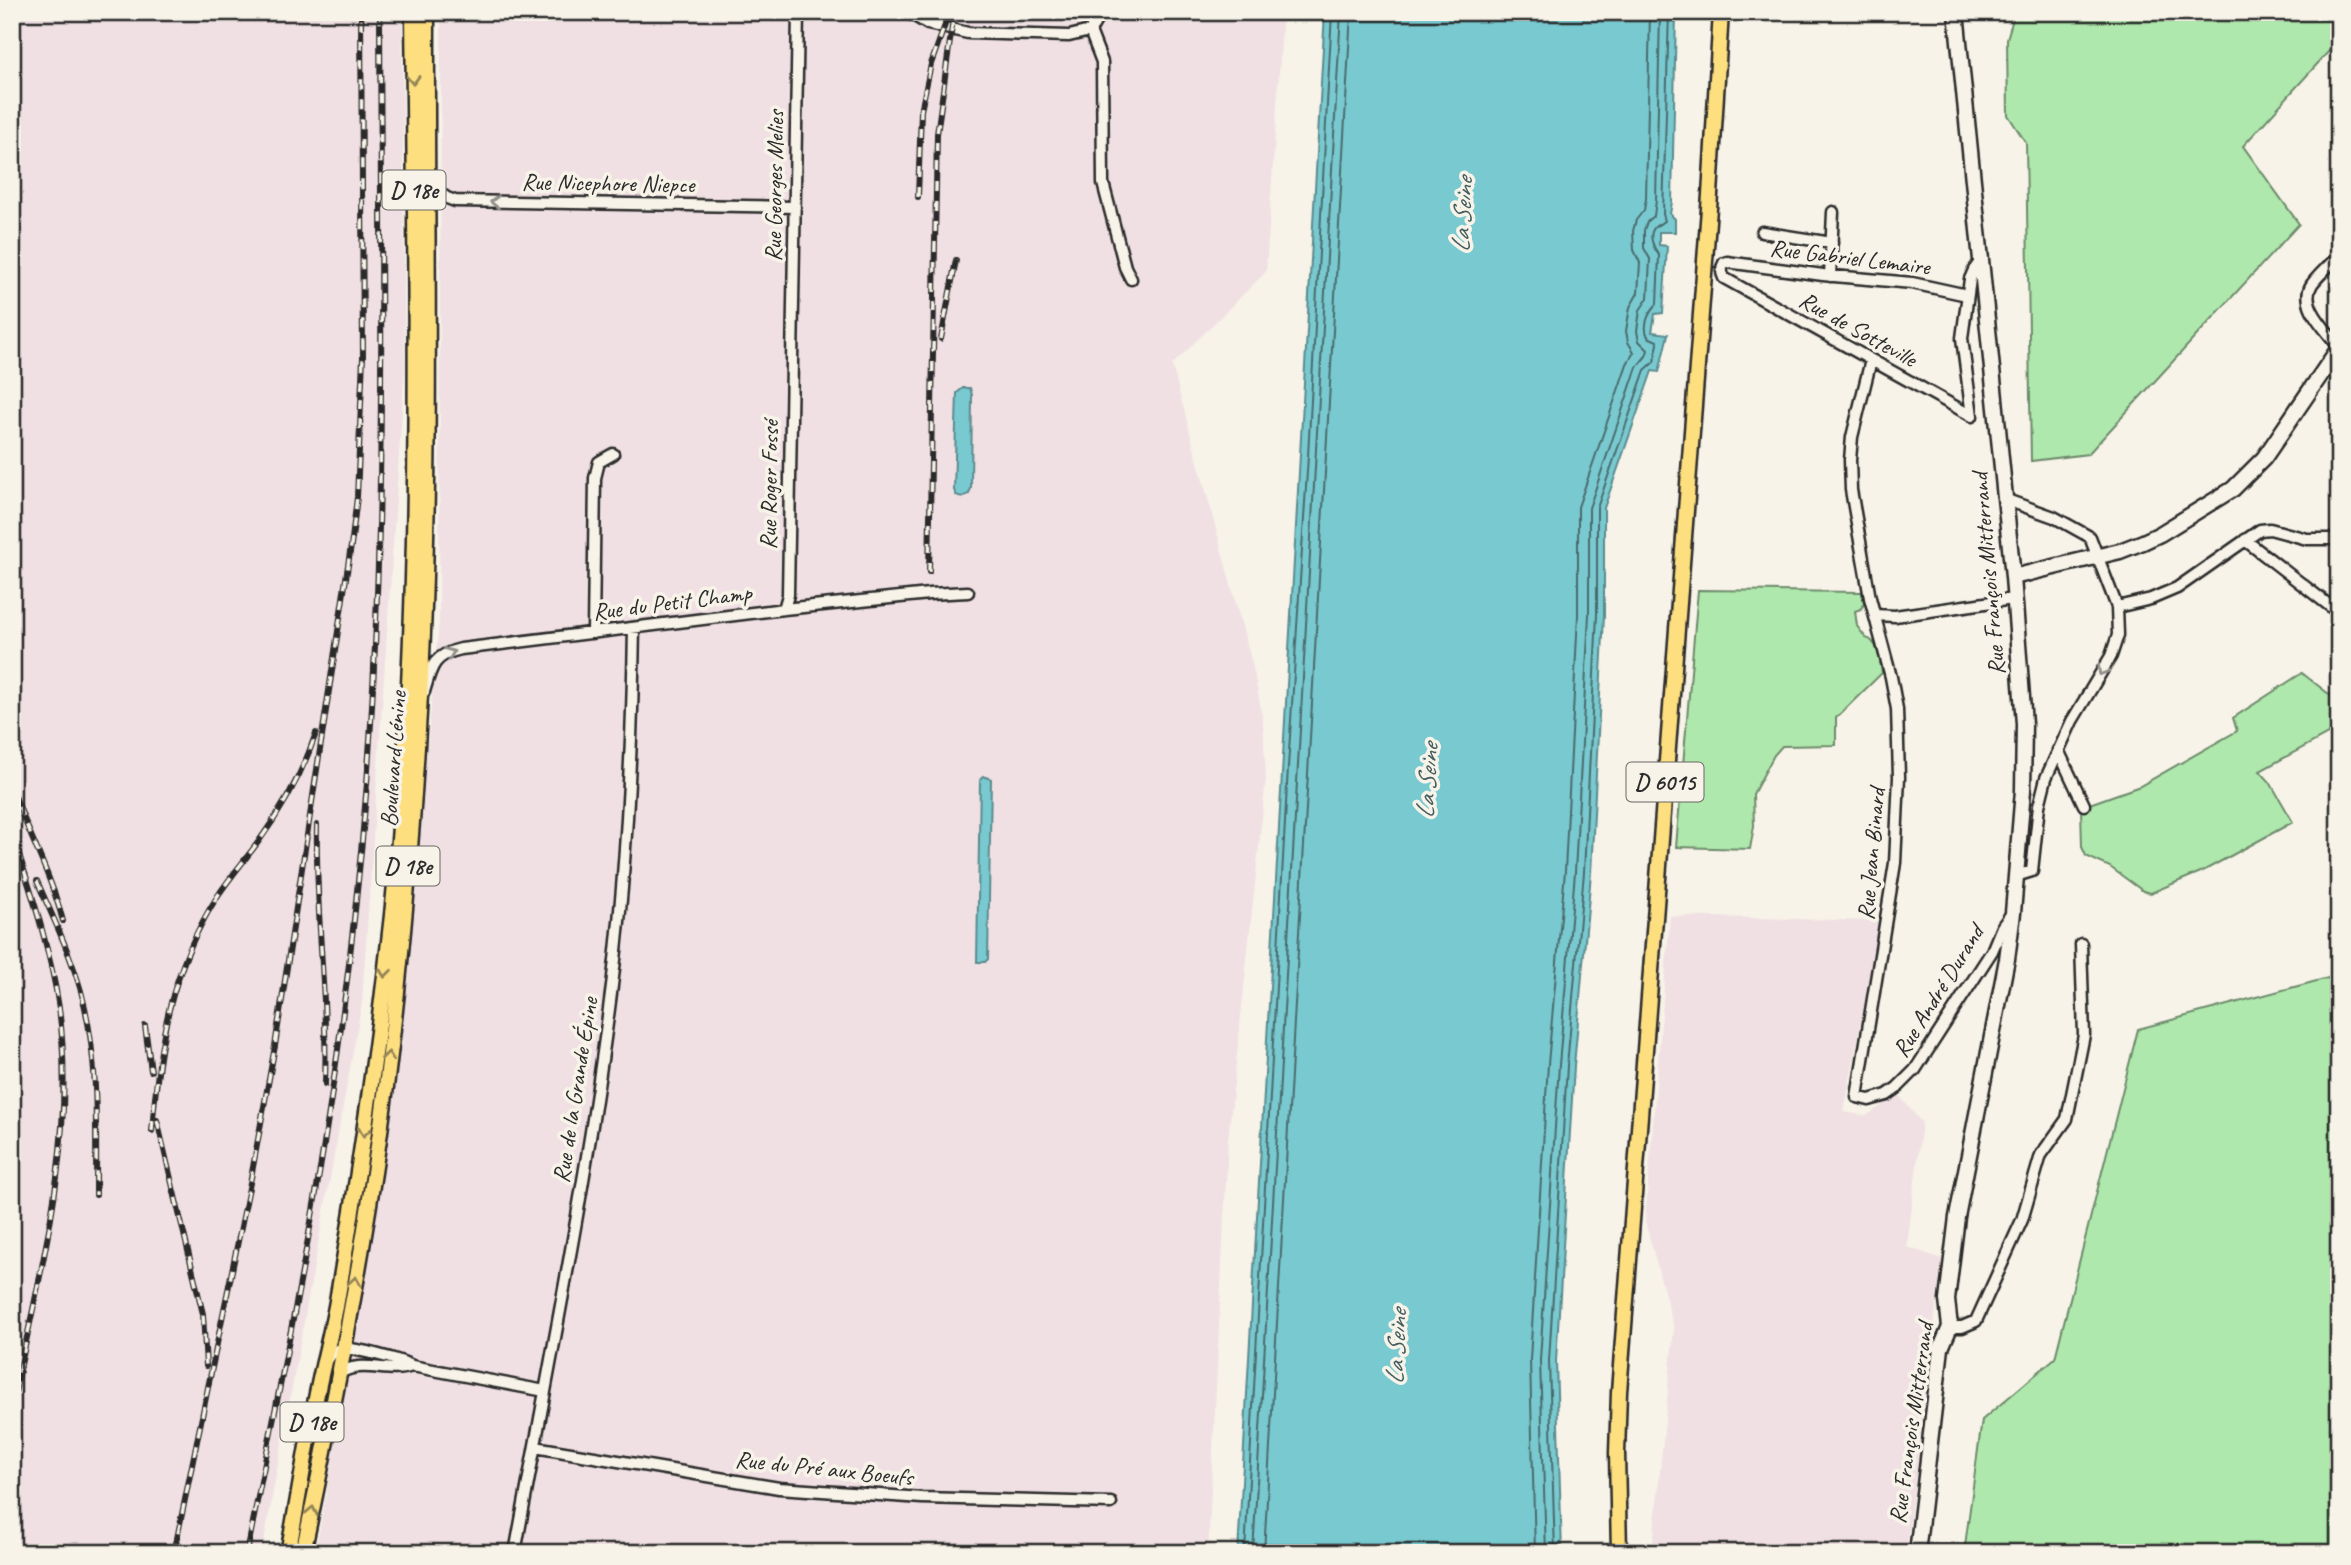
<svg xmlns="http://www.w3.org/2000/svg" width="2351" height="1565" font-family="Caveat,sans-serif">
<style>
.built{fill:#f0e0e3}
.green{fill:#afe8ac;stroke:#6d8a6c;stroke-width:2}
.water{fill:#79cad0;stroke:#5a8a8e;stroke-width:2}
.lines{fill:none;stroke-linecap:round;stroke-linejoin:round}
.shore{stroke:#4a6b6d;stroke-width:2}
.street-casing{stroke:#2b2b2b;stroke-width:15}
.secondary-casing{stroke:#2b2b2b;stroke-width:19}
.primary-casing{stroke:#2b2b2b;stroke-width:19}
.street{stroke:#f7f3e8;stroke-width:10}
.secondary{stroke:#f7f3e8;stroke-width:14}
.primary{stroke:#fedf80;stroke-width:14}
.rail-casing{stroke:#2b2b2b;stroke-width:6}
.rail{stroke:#f7f3e8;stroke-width:3.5;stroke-dasharray:10;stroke-linecap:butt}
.oneway{stroke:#948556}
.oneway2{stroke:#918f8a}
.labels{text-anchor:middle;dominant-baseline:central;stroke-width:7;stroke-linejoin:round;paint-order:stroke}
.shield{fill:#f7f3e8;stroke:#686764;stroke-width:2}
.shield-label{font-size:23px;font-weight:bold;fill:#2b2b2b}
.street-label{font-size:24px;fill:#2b2b2b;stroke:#f7f3e8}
.water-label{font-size:26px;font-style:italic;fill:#425b5d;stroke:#f7f3e8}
</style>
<rect width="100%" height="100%" fill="#f7f3e8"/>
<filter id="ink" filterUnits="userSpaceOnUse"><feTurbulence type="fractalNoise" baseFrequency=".0143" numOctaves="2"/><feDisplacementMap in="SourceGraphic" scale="14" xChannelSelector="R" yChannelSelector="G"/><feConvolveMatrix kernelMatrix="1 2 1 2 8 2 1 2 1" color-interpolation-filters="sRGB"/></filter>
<g filter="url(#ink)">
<!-- built -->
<path class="built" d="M12 12H402L405 367 362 1002 262 1553H12Z
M441 12H1283L1266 272 1172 365 1253 667 1263 721 1266 779 1228 1140 1208 1553H315L359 1318 404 990 439 623Z
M1670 916 1880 921 1844 1112 1866 1116 1898 1094 1922 1123 1907 1247 1942 1259 1906 1553H1652L1674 1328 1645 1221Z"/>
<!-- green -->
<path class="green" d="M2015 12H2339V40L2243 146 2299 224 2088 454 2031 461 2026 143 2008 115 2007 39Z
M1698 590 1862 592 1864 604 1861 609 1855 611 1857 626 1866 638C1878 640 1880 661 1882 673L1836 718V745L1782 746 1774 755 1753 794 1754 826 1750 849 1676 847Z
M2302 673 2339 702V728L2260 771 2270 782 2293 822 2203 871 2151 893 2143 891 2110 867 2086 856 2082 847 2081 807 2140 786 2237 731 2233 718Z
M2339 975V1553H1964L1982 1420 2055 1358 2138 1029Z"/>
<!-- water -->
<path class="water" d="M1325 12H1676L1672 202 1670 214 1675 219V232H1659V245L1667 246 1663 313 1655 314 1652 332 1668 334 1659 372 1652 371 1604 508V615L1591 873 1574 1066 1556 1361 1562 1553H1238Z
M963 388H970L972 395 971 488 969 494 962 497 956 495 954 490 957 393Z
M983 776 991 779 988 959 985 962H977L980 780Z"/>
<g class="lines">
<!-- shore -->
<path class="shore" d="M1245 1553 1288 767 1308 456 1332 12
M1253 1553 1341 12
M1264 1553 1351 12
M1535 1553 1530 1360 1548 1064 1565 871 1578 615V507L1627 364 1634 352 1628 342 1626 331 1630 307 1638 293 1640 263 1634 250 1633 231 1636 220 1644 210 1646 199 1650 12
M1546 1553 1540 1360 1559 1065 1575 872 1589 615V508L1637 367 1646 356 1648 350 1639 341 1637 331 1640 310 1648 298 1650 259 1644 248V230L1647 222 1654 216 1656 200 1660 12
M1555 1553 1549 1361 1567 1066 1584 872 1597 615V508L1645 370 1654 362 1658 344 1657 341 1648 337C1642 325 1649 312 1657 304L1659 255C1654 249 1647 235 1655 227 1658 224 1662 223 1665 221L1663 214 1669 12"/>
<!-- street casing -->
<g class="street-casing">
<path id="street" d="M908 12 928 24 968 33 1069 36 1090 31
M1090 31 1102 62 1103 183 1125 267 1131 279
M1090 31 1101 12
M426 183 447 198 455 201 795 207
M1762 232 1832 243
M2339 256C2330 265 2319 274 2312 284 2298 305 2328 331 2339 347
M1830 276 1833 212
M1967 295 1912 283 1823 275 1727 262 1724 263C1721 268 1721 272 1724 278L1972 416
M1871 360 1852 437 1850 460 1851 490 1870 598 1891 677 1897 709 1899 777 1895 863 1857 1097 1869 1100 1887 1095 1897 1088 1915 1070 1992 951 2002 927 2012 913
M1972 416 1962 338 1970 279 1974 270 1980 262
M2004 499 2054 517 2090 537 2117 607 2118 635 2111 656 2072 721 2046 778 2039 806 2032 871 2016 876
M2245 540 2339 613
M2117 607 2151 599 2177 588 2260 530 2270 529 2307 539H2339
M784 609 788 595 798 12
M1875 615 1895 616 2013 599
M593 633 595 478 599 462 613 454
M424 692C431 667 433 655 461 649L784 609 929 594 968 592
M2058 750 2084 805
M1950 1327H1962L1976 1321 2022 1220 2041 1155 2067 1119 2084 1035 2081 944
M325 1362C329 1356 334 1350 342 1349 354 1347 401 1360 412 1366L545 1391
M339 1374C361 1358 388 1375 412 1366
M535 1447 779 1488 922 1498 1111 1503
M515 1553C548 1372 585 1191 609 1009 626 883 632 755 634 628"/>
</g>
<!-- secondary casing -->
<g class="secondary-casing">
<path id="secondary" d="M2013 577 2120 551 2143 542 2160 534 2233 489 2264 458 2339 348
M1917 1553 1941 1348 1950 1327 1947 1300 1957 1217 2007 959 2013 913 2023 790 2024 724 2013 577 1956 12"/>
</g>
<!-- primary casing -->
<g class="primary-casing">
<path id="primary" d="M288 1553C299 1497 307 1440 319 1384 325 1356 332 1329 337 1301 359 1173 378 1044 392 915 423 615 416 313 413 12
M303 1553C332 1416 359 1278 379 1139 399 998 411 855 419 713 433 480 426 246 427 12
M1619 1553 1617 1453 1619 1392 1710 195 1721 12"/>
</g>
<!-- street -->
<use href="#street" class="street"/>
<!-- secondary -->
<use href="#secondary" class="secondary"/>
<!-- primary -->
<use href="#primary" class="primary"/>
<!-- rail casing -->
<g class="rail-casing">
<path id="rail" d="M918 197 921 111 931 64 946 22
M941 339 956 260
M929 572 937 134 954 12
M12 788C28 833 51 875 63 921
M317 825C315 911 328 997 325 1084
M12 833C31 891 50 948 59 1008 77 1143 39 1276 12 1407
M37 881C53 917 70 953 81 991 99 1058 96 1126 96 1195
M145 1026 151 1071
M157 1120 203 1314 206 1366
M152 1131C159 1043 169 973 217 897 230 877 245 860 259 841 283 808 303 772 316 733
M174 1553 251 1178 275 1046 352 539 357 497 363 357 361 12
M247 1553C270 1433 296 1313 316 1193 339 1057 356 920 367 783 386 527 381 269 380 12"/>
</g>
<!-- rail -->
<use href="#rail" class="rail"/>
</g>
<!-- one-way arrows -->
<defs><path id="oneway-chevron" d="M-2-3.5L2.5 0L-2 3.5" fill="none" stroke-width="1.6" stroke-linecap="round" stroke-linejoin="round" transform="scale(1.75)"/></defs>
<g class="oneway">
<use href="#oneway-chevron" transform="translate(413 80) rotate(89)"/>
<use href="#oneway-chevron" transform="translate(385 973) rotate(97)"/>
<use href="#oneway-chevron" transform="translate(388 1056) rotate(-83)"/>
<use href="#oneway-chevron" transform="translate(364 1132) rotate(98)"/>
<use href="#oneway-chevron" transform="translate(355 1281) rotate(-81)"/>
<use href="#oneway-chevron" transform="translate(312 1511) rotate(-78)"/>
</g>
<g class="oneway2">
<use href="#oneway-chevron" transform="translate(495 202) rotate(-179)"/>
<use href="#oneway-chevron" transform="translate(450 653) rotate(-21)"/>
<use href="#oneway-chevron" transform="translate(2102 671) rotate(121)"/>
</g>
</g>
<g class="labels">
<!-- shield labels -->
<g class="shield">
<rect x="382.5" y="170.5" width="63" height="39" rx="5"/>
<rect x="1626.5" y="762.5" width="77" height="39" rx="5"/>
<rect x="376.5" y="846.5" width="63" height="39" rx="5"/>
<rect x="280.5" y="1402.5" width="63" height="39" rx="5"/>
</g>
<g class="shield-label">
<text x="414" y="190">D 18e</text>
<text x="1665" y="782">D 6015</text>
<text x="408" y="866">D 18e</text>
<text x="312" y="1422">D 18e</text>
</g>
<!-- street labels -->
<g class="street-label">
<text transform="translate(608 183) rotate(1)">Rue Nicephore Niepce</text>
<text transform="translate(774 186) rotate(-89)">Rue Georges Melies</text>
<text transform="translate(1850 257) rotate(7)">Rue Gabriel Lemaire</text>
<text transform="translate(1858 329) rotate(29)">Rue de Sotteville</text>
<text transform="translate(769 485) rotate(-89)">Rue Roger Fossé</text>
<text transform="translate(1988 574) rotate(-95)">Rue François Mitterrand</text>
<text transform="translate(672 602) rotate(-7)">Rue du Petit Champ</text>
<text transform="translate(393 759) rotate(-86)">Boulevard Lénine</text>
<text transform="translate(1871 854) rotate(-85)">Rue Jean Binard</text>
<text transform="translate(1938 991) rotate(-58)">Rue André Durand</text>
<text transform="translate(575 1090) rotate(-81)">Rue de la Grande Épine</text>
<text transform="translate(1911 1423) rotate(-82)">Rue François Mitterrand</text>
<text transform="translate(824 1468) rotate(6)">Rue du Pré aux Boeufs</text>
</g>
<!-- water labels -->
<g class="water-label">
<text transform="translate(1462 215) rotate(-87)">La Seine</text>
<text transform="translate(1427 781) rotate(-86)">La Seine</text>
<text transform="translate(1396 1347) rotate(-87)">La Seine</text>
</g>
</g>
<!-- margin -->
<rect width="2351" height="1565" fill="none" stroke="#f7f3e8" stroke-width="42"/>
<rect x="21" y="21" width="2309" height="1523" fill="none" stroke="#2b2b2b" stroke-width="2.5" filter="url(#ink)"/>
</svg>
